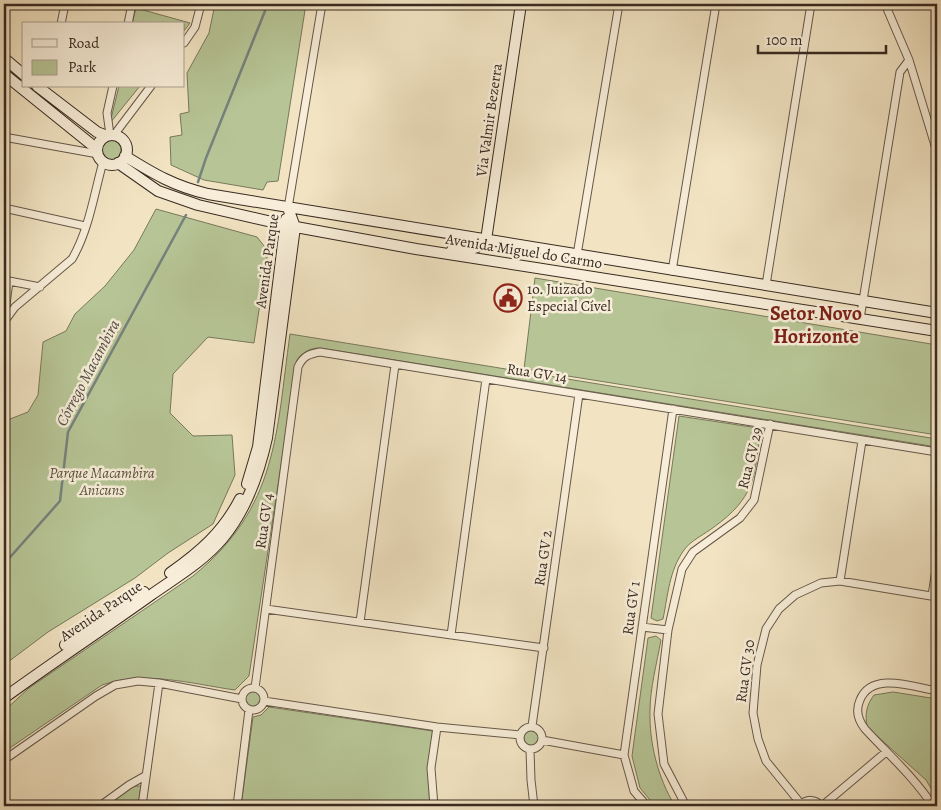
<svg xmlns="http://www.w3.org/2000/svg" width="941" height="810" font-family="Alegreya,serif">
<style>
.green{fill:#b7c596;stroke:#78785c}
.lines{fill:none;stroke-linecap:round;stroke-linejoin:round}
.stream{stroke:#76827e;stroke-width:2.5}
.street-casing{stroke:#66584a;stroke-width:9}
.secondary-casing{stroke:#382a21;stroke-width:12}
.street{stroke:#f7edd8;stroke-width:7}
.secondary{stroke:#f7edd8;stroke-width:10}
.labels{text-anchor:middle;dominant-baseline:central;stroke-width:5;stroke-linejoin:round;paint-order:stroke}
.street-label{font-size:15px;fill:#382a21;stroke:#f7edd8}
.poi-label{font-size:15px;fill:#382a21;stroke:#f7edd8;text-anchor:start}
.park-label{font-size:15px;font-style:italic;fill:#58513e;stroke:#f7edd8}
.water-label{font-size:16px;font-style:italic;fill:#524e48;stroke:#f7edd8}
.district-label{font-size:20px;font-weight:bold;fill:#7a1f14;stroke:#f7edd8}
</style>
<rect width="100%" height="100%" fill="#f2e4c3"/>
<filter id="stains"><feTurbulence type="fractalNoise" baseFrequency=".004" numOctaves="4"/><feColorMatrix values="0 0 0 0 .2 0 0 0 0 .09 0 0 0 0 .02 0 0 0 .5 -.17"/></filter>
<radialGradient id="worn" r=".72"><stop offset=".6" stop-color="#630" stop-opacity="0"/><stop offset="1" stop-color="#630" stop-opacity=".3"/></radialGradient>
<!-- green -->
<path class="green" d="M215 4H306L278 181 267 182 263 190 204 180 171 165 170 137 182 135 180 114 189 112 187 73 209 33Z
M136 8 190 23 184 31V24H132Z
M119 86H140L110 123Z
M101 150a10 10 0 1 1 20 0a10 10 0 1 1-20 0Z
M156 209 257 237 268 251 254 343 208 337 173 374 170 413 193 436 232 435 235 475 213 524 168 553 135 578 48 632 4 665V474L9 453 6 428 10 419 28 412 38 395 43 342 66 331 75 314 105 286 134 250Z
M535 278 937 345V435L524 369Z
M290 334 937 439V447L320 348C310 348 303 352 297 360L249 676 235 690C192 684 145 670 102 685L4 752V711L29 688 193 576C278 507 276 434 290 334Z
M679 416 758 428 760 432C755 478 754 498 714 527 705 534 690 541 684 550 669 571 668 595 663 619L657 621 651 618Z
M656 636 661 640C657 662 650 689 650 710 649 743 658 778 675 806H655L640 788 632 756 648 638Z
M245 699a8 8 0 1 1 16 0a8 8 0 1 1-16 0Z
M893 692 937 699V798L926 780 867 727C865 714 866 706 874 695Z
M269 707 433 731C429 757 428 780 430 806H241L253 717 261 715Z
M524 738a8 8 0 1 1 16 0a8 8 0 1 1-16 0Z
M133 786H141L138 806H104Z"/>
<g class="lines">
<!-- stream -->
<path class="stream" d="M198 182 206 158 265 11V4
M4 564 60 501 68 432 186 215"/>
<!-- street casing -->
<g class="street-casing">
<path id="street" d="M885 4 909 60 937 152
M61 24 65 4
M128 24 132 4
M184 43 195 27 201 4
M110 135 107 113 113 86
M114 135 151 86
M4 137 98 154
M4 208 85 226
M288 208 322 4
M577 255 619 4
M672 271 716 4
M4 280 40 287
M766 285 811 4
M860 319 900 72 909 60
M4 320 9 281
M4 322 15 307 72 259C89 230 94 194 103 162
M840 581 862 441
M932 596 937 562
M266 609 544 648
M360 622 395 365
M642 627 668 630
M451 635 486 379
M242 699a11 11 0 1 1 22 0a11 11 0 1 1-22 0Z
M255 688 298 367C303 356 309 354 320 352L937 452
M264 701 437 727 520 735
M532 726 579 394
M520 738a11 11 0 1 1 22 0a11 11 0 1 1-22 0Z
M542 740 624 755
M530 749 531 780 534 806
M4 760 96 696 115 685 138 681 159 683 242 699
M801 804 766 761 758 739 753 713 757 665 766 629 779 609 795 595 821 583 840 581 937 597
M100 806 129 785 145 776
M142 806 159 683
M237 806 249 710
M434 806 431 768 437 727
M647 806 634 791 624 755 673 409
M686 806 664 764 658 714 668 630 682 569 693 552 740 518 754 500 770 424
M799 806C807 798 815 799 822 806
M822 806 886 752
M933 806C914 777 888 754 865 729 858 720 855 711 860 700 872 671 913 687 937 691"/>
</g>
<!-- secondary casing -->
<g class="secondary-casing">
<path id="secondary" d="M4 58 24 75
M4 74 97 149
M37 86 97 132 107 136
M97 150a15 15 0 1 1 30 0a15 15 0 1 1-30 0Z
M125 156C154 174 174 186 208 194L937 313
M118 163 158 191 198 205 285 225 416 249 937 331
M452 250C465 250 477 251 486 240L521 4
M247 484 258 447 286 219
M170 573C200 552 223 532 240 499
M65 645 144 592
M4 698C52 663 102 630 151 595 175 578 203 562 223 538 247 509 259 474 267 438L295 227 288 208"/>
</g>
<!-- street -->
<use href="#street" class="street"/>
<!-- secondary -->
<use href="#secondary" class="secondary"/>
</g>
<!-- icons -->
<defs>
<g id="civic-ring" transform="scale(1.4375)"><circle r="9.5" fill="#f7edd8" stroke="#8f2418" stroke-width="1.5"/><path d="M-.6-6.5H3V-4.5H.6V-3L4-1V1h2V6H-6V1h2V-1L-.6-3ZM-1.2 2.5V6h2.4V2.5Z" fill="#8f2418"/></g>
</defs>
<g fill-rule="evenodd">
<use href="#civic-ring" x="508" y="298"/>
</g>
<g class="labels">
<!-- street labels -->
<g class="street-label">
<text transform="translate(489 120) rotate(-82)">Via Valmir Bezerra</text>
<text transform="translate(524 251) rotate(9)">Avenida Miguel do Carmo</text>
<text transform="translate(267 261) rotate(-82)">Avenida Parque</text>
<text transform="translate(537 373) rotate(9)">Rua GV 14</text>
<text transform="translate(750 458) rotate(-76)">Rua GV 29</text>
<text transform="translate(264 521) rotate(-82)">Rua GV 4</text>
<text transform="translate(543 558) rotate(-82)">Rua GV 2</text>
<text transform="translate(631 608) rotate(-82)">Rua GV 1</text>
<text transform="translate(101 611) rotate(-34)">Avenida Parque</text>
<text transform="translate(745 671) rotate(-82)">Rua GV 30</text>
</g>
<!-- poi labels -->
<g class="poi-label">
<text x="527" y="289">1o. Juizado<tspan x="527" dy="17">Especial Cível</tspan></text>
</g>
<!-- park labels -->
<g class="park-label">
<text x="102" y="473">Parque Macambira<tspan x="102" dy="17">Anicuns</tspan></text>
</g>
<!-- water labels -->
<g class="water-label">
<text transform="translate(88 373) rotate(-62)">Córrego Macambira</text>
</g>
<!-- district labels -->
<g class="district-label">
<text x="816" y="313">Setor Novo<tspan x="816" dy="23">Horizonte</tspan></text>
</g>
</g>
<!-- margin -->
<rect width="941" height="810" fill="none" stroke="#f2e4c3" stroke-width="20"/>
<rect x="5" y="5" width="931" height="800" fill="none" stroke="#382a21" stroke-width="2.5"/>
<rect x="10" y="10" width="921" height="790" fill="none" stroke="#382a21"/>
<!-- legend -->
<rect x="22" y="22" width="162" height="65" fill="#f7edd8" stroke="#ab9f8f"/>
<rect x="32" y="39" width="25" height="8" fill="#f7edd8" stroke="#ab9f8f"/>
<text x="68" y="48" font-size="15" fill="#382a21">Road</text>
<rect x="32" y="60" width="25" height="15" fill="#b7c596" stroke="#ab9f8f"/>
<text x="68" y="72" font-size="15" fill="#382a21">Park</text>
<!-- scale -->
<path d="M758 45v8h128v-8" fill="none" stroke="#382a21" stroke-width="2.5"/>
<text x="766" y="45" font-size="15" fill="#382a21" stroke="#f7edd8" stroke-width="4" paint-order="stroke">100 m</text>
<rect width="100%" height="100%" filter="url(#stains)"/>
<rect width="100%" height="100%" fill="url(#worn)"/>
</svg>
